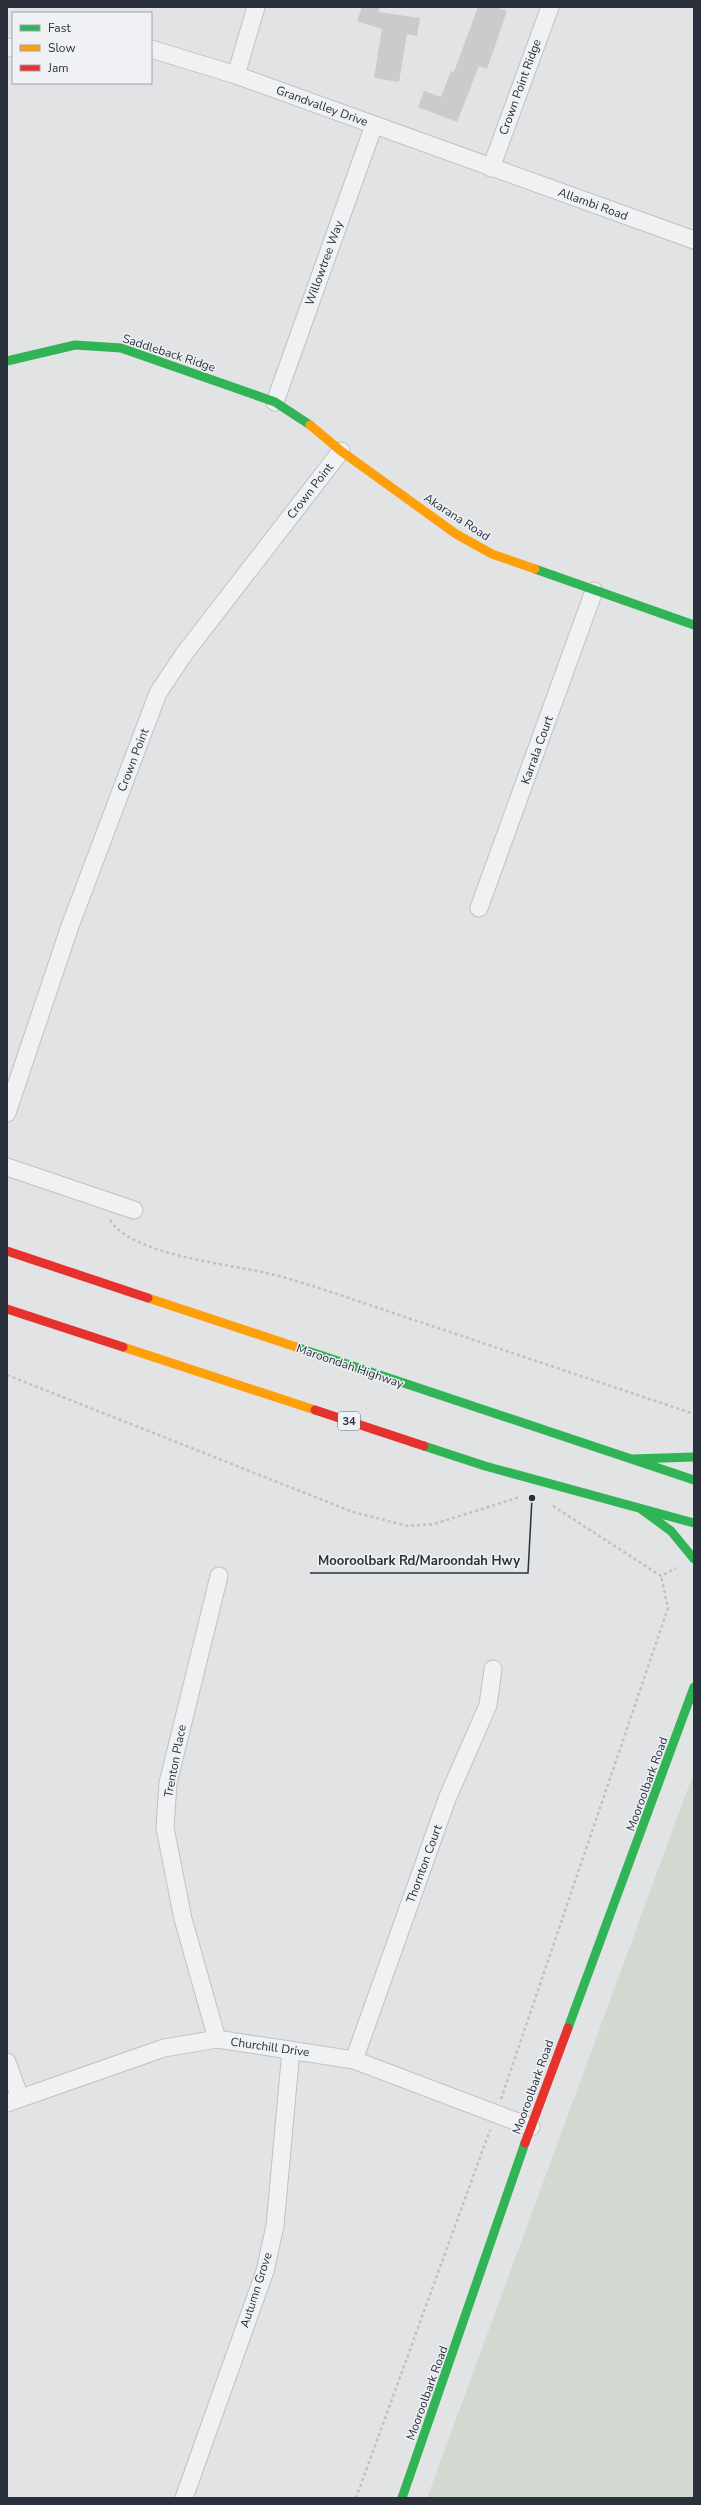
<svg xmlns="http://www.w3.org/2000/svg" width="701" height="2505" font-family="'Nunito Sans',sans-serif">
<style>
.green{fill:#d2d9d1}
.building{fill:#c9cbcd}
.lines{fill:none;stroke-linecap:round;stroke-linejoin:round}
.street-casing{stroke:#bfc1c3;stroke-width:19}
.path{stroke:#bfc1c4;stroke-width:2.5;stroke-dasharray:3 3;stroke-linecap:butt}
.street{stroke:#f0f1f3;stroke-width:17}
.fast{stroke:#30b455;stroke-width:9}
.slow{stroke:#ff9f0a;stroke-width:9}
.jam{stroke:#e5322d;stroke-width:9}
.labels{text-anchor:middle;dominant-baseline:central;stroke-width:3;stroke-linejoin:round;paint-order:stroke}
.shield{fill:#eff1f5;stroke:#656b74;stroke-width:1}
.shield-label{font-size:11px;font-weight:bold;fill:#2a313d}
.street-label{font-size:12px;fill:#2a313d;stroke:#eff1f5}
.leader{fill:none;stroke:#2a313d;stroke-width:1.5}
.callout-dot{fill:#2a313d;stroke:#eff1f5;stroke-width:1.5}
.callout-label{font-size:13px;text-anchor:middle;font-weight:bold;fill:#2a313d;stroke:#eff1f5;stroke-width:3;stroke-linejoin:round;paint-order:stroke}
</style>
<rect width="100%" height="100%" fill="#e1e3e5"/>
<!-- green -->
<path class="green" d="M694 1772V2498H427Z"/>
<!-- building -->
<path class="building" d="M362 7H380L378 12 420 18 417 36 407 34 399 82 374 78 382 29 357 21Z
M478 7H495L507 11 487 69 479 66 457 122 418 107 424 91 441 97 451 71 454 72Z"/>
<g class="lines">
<!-- street casing -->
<g class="street-casing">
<path id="street" d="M7 48 13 47
M151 49 236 75 694 240
M236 75 256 7
M491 168 550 7
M275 402 374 125
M479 908 594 591
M7 1113 70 926 158 693 184 654 341 451
M7 1167 134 1210
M217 2039 183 1919 165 1828 168 1783 219 1576
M354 2060 447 1799 488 1705 493 1669
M7 2062 20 2098
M7 2103 164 2048 217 2039 354 2060 531 2127
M184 2498 265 2271 275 2226 291 2050"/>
</g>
<!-- path -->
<path class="path" d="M110 1220C131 1255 229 1264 266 1273 282 1276 298 1282 313 1286L694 1414
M7 1375 353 1512 408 1526 434 1524 520 1497
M553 1506 661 1576 676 1568
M501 2099 668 1608 661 1576
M356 2498 490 2130"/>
<!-- street -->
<use href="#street" class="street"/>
<!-- fast -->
<path class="fast" d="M7 361 75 345 121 348 275 402 310 425
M535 569 694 625
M296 1347 694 1480
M424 1446 485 1466 694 1523
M632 1459 694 1457
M641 1509 671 1531 694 1559
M568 2028 694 1687
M402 2498 525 2143"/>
<!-- slow -->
<path class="slow" d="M310 425 341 451 456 534 492 554 535 569
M148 1298 296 1347
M123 1347 315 1410"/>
<!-- jam -->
<path class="jam" d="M7 1251 148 1298
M7 1309 123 1347
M315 1410 424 1446
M525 2143 568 2028"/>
</g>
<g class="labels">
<!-- shield labels -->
<rect class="shield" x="338" y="1412" width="22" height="18" rx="3"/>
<g class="shield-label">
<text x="349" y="1421">34</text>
</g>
<!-- street labels -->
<g class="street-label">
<text transform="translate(520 87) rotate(-70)">Crown Point Ridge</text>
<text transform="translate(322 106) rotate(20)">Grandvalley Drive</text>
<text transform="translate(593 204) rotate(20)">Allambi Road</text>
<text transform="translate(324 263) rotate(-70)">Willowtree Way</text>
<text transform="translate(169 353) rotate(18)">Saddleback Ridge</text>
<text transform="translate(310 491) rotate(-52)">Crown Point</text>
<text transform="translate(457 517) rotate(33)">Akarana Road</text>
<text transform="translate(537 750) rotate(-70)">Karrala Court</text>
<text transform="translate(133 760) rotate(-69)">Crown Point</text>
<text transform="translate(350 1366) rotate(19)">Maroondah Highway</text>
<text transform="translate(175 1761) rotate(-79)">Trenton Place</text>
<text transform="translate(647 1784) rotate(-70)">Mooroolbark Road</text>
<text transform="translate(424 1864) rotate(-70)">Thornton Court</text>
<text transform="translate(270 2047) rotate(8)">Churchill Drive</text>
<text transform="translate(533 2087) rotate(-70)">Mooroolbark Road</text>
<text transform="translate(256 2290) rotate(-72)">Autumn Grove</text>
<text transform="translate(427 2393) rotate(-70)">Mooroolbark Road</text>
</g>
</g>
<!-- callouts -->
<path class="leader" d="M532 1498L528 1573H310"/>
<circle class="callout-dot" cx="532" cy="1498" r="4"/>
<g class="callout-label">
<text x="419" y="1565">Mooroolbark Rd/Maroondah Hwy</text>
</g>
<!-- border -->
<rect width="701" height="2505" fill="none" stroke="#2a313d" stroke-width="16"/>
<!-- legend -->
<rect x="12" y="12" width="140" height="72" fill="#eff1f5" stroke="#a0a4ab"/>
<rect x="20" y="25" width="20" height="6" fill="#30b455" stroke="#a0a4ab"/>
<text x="48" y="32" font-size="12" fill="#2a313d">Fast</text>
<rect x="20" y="45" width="20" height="6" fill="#ff9f0a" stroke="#a0a4ab"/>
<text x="48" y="52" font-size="12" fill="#2a313d">Slow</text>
<rect x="20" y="65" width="20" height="6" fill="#e5322d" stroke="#a0a4ab"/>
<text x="48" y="72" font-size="12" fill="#2a313d">Jam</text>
</svg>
